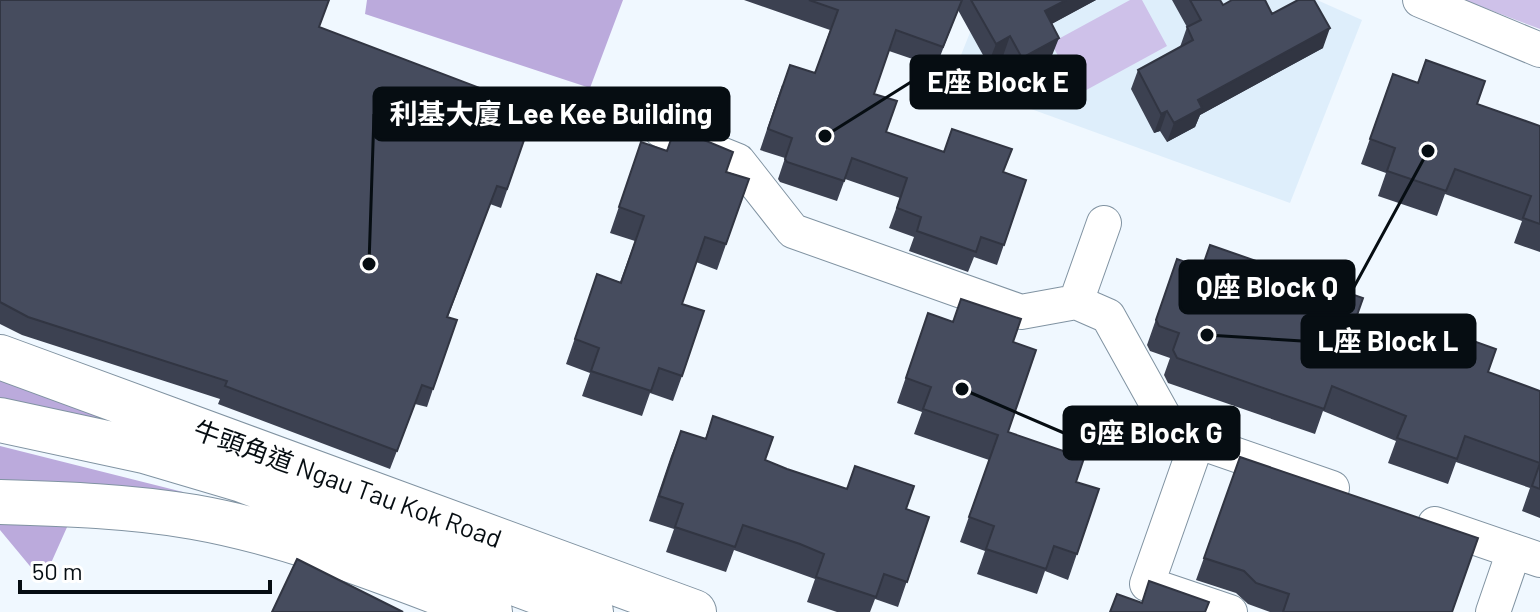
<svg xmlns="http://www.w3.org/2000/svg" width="1540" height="612" font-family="Barlow,'Noto Sans TC',sans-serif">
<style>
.built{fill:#deeefb}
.green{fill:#cec1e9}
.forest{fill:#bbaadc}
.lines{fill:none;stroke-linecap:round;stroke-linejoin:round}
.minor-casing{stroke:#8093a2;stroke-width:36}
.major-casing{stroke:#8093a2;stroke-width:46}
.minor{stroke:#fff;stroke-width:34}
.major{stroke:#fff;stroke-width:44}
.wall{fill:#3c4151}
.shaded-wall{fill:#313542}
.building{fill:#464c5e;stroke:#313542;stroke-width:2}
.labels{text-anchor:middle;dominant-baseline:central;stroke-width:8;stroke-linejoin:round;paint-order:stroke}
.street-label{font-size:26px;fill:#060d12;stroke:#fff}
.leader{fill:none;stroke:#060d12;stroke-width:3}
.callout-dot{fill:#060d12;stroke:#fff;stroke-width:3}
.callout{fill:#060d12;stroke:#060d12;stroke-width:3}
.callout-label{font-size:28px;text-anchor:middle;font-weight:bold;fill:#fff}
</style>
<rect width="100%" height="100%" fill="#f0f8ff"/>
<!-- built -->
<path class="built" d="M983 0H1317L1362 20 1290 203 951 80Z"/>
<!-- green -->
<path class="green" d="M1130 0H1142L1167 46 1079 94 1051 43Z
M1464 0H1540V29Z"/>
<!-- forest -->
<path class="forest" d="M367 0H623L590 88 365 14Z
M0 376 321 493 0 411Z
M0 446 183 492 173 522 72 516 47 572 39 577 0 530Z"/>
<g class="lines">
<!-- minor casing -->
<g class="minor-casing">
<path id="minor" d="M1420 0 1540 50
M661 130 738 161 793 231 1021 312 1076 302
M1104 223 1076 302 1108 316 1173 433 1332 488
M1197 442 1147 584 1230 612
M1435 524 1540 560
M1493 612 1514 551"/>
</g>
<!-- major casing -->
<g class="major-casing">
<path id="major" d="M0 357 694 612
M0 420 144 451 242 480 591 612
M0 502C65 504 130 506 194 517 296 535 393 576 490 612"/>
</g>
<!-- minor -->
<use href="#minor" class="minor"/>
<!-- major -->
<use href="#major" class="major"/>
</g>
<!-- wall -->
<path class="wall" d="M0 0 319 27 531 120 501 208 490 204 448 317 433 389 427 407 415 404 390 469 218 404 220 399 22 335 0 324Z
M744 0H1096L1051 24V58L1015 78 1003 56 988 64 958 10 936 67 889 51 874 94 886 132 1026 180 997 265 974 257 968 272 909 251 914 237 889 228 900 198 845 179 837 201 780 182 778 179 785 158 760 150 782 85 815 73 830 30Z
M1172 0H1220L1223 5 1272 14 1323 48 1200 115 1195 127 1167 142 1160 131 1154 133 1131 89 1138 70 1180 47 1187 27Z
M1393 74 1540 126V252L1514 243 1522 221 1445 194 1437 216 1378 196 1386 173 1361 164Z
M641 142 749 179 717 270 696 262 682 304V376L673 401 650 393 642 416 582 396 590 373 566 364 597 274 620 282 635 241 610 233Z
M1177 259 1355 321 1377 332 1540 391V518L1522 511 1530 488 1456 462 1448 484 1388 463 1396 441 1323 411 1315 434 1168 383 1164 375 1170 358 1150 351 1147 345Z
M928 313 1013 342 1008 432 1076 482 1099 489 1068 580 1045 571 1037 594 977 574 985 551 960 542 989 460 914 434 922 412 897 403Z
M713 416 765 460 787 469 929 517 898 607 875 599 870 612H837L807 602 815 579 790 570 734 550 726 572 666 552 674 529 649 521 671 456 681 431 705 439Z
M1240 457 1452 612H1270L1248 604 1236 593 1196 580Z"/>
<!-- shaded-wall -->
<path class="shaded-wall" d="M1066 0H1096L1037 32 1045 11Z
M1330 28 1323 48 1200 115 1195 127 1167 142 1174 123 1198 100Z
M1010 36 1003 56 988 64 996 44Z
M1059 38 1051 58 1015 78 1022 58Z
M1167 111 1160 131 1154 133 1161 114Z"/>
<!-- building -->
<path class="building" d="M0 0H329L319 27 527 106 522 118 531 120 507 189 497 186 447 317 457 320 433 389 422 385 397 451 225 386 227 381 28 317 0 302Z
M809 0H962L943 47 896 30 874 94 897 101 886 132 944 152 952 129 1012 149 1003 172 1026 180 1004 245 981 237 976 252 917 231 921 217 897 208 907 178 852 158 844 181 787 162 785 159 792 138 768 129 790 65 815 73 838 10Z
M971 0H1066L1045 11 1059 38 1022 58 1010 36 996 44Z
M1190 0H1220L1223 5 1232 0H1265L1272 14 1298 0H1314L1330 28 1198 100 1202 108 1174 123 1167 111 1161 114 1138 70 1193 40 1187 27 1201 20Z
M1426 60 1485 81 1477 104 1540 126V224L1523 218 1531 196 1455 169 1446 191 1387 171 1395 148 1370 139 1393 74 1418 83Z
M675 128 733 152 726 172 749 179 726 244 705 237 682 304 704 311 682 376 659 368 651 391 591 371 599 348 575 339 597 274 621 283 644 216 619 207 641 142 667 151Z
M1210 245 1363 298 1355 321 1378 330 1377 332 1429 351 1437 328 1496 349 1488 372 1540 391V489L1532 486 1540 463 1465 436 1457 459 1397 438 1406 416 1332 386 1324 409 1177 358 1173 350 1179 333 1159 326 1156 320 1177 259 1202 268Z
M961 299 1021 319 1013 342 1036 350 1008 432 1084 458 1076 482 1099 489 1077 554 1054 546 1046 569 986 549 994 526 969 517 998 435 923 409 931 387 906 378 928 313 953 322Z
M713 416 773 437 765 460 787 469 847 489 855 466 914 486 906 509 929 517 907 582 884 574 876 597 816 577 824 554 800 544 743 525 735 547 675 527 683 504 659 496 681 431 706 439Z
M1240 457 1478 538 1452 612H1283L1289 594 1256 583 1244 571 1204 558Z
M297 559 403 612H272Z
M1149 581 1209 602 1205 612H1110L1117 594 1142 603Z"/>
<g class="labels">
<!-- street labels -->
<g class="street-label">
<text transform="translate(348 483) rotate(20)">牛頭角道 Ngau Tau Kok Road</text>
</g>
</g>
<!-- callouts -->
<path class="leader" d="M825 136L911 82M369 264L374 114M1428 151L1354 287M1207 335L1302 341M962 389L1064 433"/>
<g class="callout-dot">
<circle cx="825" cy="136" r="8"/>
<circle cx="369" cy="264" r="8"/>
<circle cx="1428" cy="151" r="8"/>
<circle cx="1207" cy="335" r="8"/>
<circle cx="962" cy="389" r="8"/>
</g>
<g class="callout">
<rect x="911" y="56" width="174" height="52" rx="8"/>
<rect x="374" y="88" width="355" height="52" rx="8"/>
<rect x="1180" y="261" width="174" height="52" rx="8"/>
<rect x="1302" y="315" width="173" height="52" rx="8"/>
<rect x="1064" y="407" width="175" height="52" rx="8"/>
</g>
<g class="callout-label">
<text x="998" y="92">E座 Block E</text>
<text x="551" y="124">利基大廈 Lee Kee Building</text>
<text x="1267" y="297">Q座 Block Q</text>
<text x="1388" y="351">L座 Block L</text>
<text x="1151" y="443">G座 Block G</text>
</g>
<!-- scale -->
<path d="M20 580v12h250v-12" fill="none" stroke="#060d12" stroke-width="4"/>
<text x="32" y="580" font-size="24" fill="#060d12" stroke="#ffffff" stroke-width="6" paint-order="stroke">50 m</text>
</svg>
